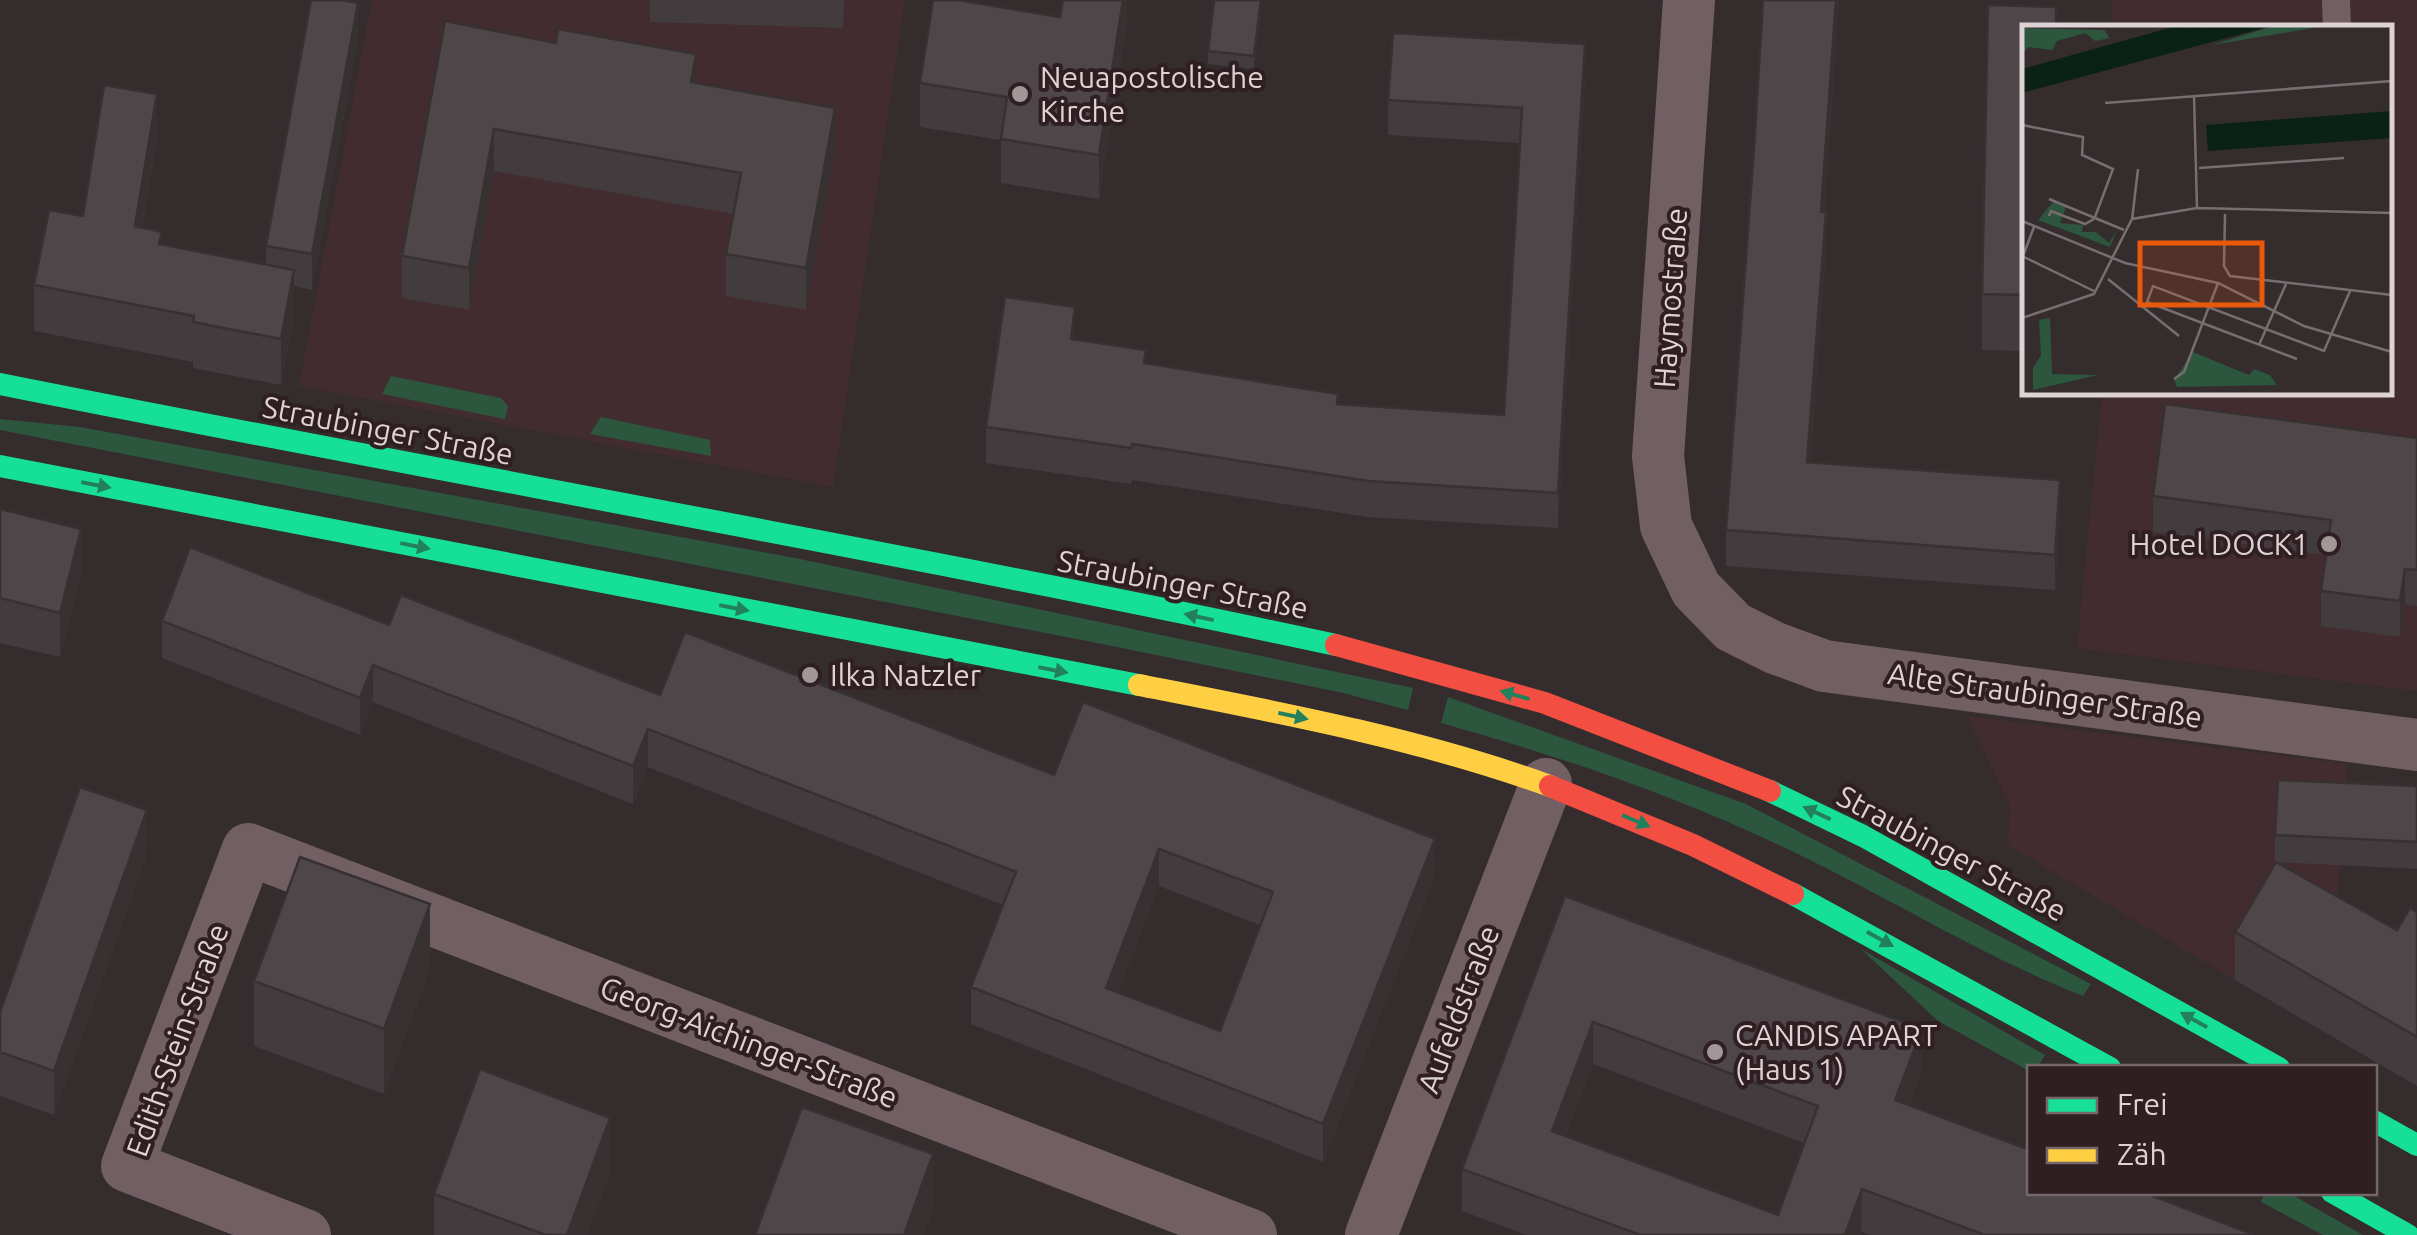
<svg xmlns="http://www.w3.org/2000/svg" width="2417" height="1235" font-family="Ubuntu,sans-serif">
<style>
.built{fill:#422c30}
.green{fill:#2d563e}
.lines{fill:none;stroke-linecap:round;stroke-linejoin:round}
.lane{stroke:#725f64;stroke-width:28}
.street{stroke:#725f64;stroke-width:52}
.fast{stroke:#16e098;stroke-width:22}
.slow{stroke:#ffcf43;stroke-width:22}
.jam{stroke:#f24e42;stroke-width:22}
.wall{fill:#433c3e;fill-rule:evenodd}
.shaded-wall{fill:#373132}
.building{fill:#4e4648;stroke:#373132;stroke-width:2.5;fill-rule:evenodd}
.oneway{fill:#22805d}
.poi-dot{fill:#a2989a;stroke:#2f1f22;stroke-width:4}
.labels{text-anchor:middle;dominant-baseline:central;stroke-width:8;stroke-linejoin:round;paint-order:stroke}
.poi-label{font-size:30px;fill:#ddd2d4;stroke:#2f1f22;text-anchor:start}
.street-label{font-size:30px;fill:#ddd2d4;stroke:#2f1f22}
.inset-river{fill:none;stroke:#092215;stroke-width:5}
.inset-road{fill:none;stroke:#786e70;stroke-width:2.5}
.view{fill:#e8590c;fill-opacity:0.15;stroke:#e8590c;stroke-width:5}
.inset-edge{fill:none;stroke:#ddd2d4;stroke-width:5}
</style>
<rect width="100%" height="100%" fill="#352c2e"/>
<!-- built -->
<path class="built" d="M372 0H905L833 487 299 386Z
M2112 0H2417V691L2077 648 2102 393 2390 392V28L2112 27Z
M1967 716 2347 764 2337 903 2288 890 2235 980 2008 845 2010 806Z"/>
<!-- green -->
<path class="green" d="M391 376 501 398 508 406 505 419 382 394Z
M601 417 710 440 711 456 590 434Z
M0 419 80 427 795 558 1413 688 1408 710 1339 692 1102 644 0 430Z
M1448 697 1746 804 2091 984 2083 996C1984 957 1893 900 1798 854 1683 798 1563 757 1441 723Z
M1861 949 2045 1055 2038 1067 2030 1068 2029 1071 1938 1021Z
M2265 1193H2289L2363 1235H2323L2261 1202Z"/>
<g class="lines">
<!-- lane -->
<path class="lane" d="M2336 0 2337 28"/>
<!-- street -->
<path class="street" d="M1689 0 1658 456 1666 526 1696 589 1733 627 1775 648 1824 666 2417 745
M305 1235 127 1166 248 849 1251 1235
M1371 1235 1546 784"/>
<!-- fast -->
<path class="fast" d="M0 384C445 473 892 550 1336 645
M0 466 1139 685
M1770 791 1863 836 2279 1068
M1793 894 2110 1068
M2374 1121 2417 1145
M2332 1192 2408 1235"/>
<!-- slow -->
<path class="slow" d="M1139 685C1277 712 1417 738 1550 786"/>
<!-- jam -->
<path class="jam" d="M1336 645 1545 703 1770 791
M1550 786 1693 845 1793 894"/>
</g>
<!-- wall -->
<path class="wall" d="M650 0H844L843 28 650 22Z
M1127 0V24L1099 199 1001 183V140L920 127V83L1060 17Z
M1262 0 1254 69 1208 64V51Z
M1763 0H1839L1824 212 1826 248 1810 462 2060 516 2055 590 1726 566V530L1754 148Z
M2024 28V351L1982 350V294Z
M358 39 312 290 294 286V317L281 385 193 368V362L34 331V285L83 216 157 140 142 228 162 244 266 265V246Z
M556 43 696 83 835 150 806 310 726 296V254L733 214 494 171 469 310 402 298V256Z
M1585 80 1558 528 1368 517 1132 480 1131 484 986 463V427L1075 340 1146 363 1338 404 1504 415 1520 143 1388 135V100Z
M2417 438V606L2405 604 2400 637 2321 626V591L2326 555 2153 532V496Z
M0 509 81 573 60 657 0 643Z
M162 621 389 625 660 695 1054 775 1435 876 1323 1162 971 1024V987L1003 905 648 767 633 804 373 702 360 735 162 658ZM1159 886 1260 925 1220 1031 1118 992Z
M2417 786V891V869L2277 862 2397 930 2417 912V1086L2235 980V932L2276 862H2275V835Z
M147 854 54 1115 0 1096V1012Z
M1565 896 1922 1072 1909 1105 2255 1235H1870L1862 1232 1861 1235H1526L1462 1211V1169ZM1593 1064 1804 1143 1778 1215 1566 1136Z
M430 969 384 1094 254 1046V981Z
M610 1174 587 1235H434V1194Z"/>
<!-- shaded-wall -->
<path class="shaded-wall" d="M1123 0H1127V24L1099 199V155Z
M1261 0H1262L1254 69V56Z
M1836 0H1839L1821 248V212Z
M358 3V39L312 290V254Z
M1585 44V80L1558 528V493Z
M696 54V96L691 82Z
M157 94V140L135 273V226Z
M835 108V150L806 310V268Z
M494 129V171L469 310V268Z
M1826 212V248L1807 497V462Z
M294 270V317L281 385V339Z
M1075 307V343L1071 339Z
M2060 480V516L2055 590V555Z
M81 529V573L60 657V613Z
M2405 569V604L2400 637V601Z
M373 665V702L360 735V698Z
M648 729V767L633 804V766Z
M147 810V854L54 1115V1071Z
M1435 839V876L1323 1162V1124Z
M1159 849V886L1106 1025V988Z
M430 904V969L384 1094V1029Z
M1593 1022V1064L1552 1174V1131Z
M1922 1029V1072L1895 1143V1100Z
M610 1118V1174L587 1235H567Z
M933 1154V1211L924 1235H904Z
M1862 1189 1861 1235H1845Z"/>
<!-- building -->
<path class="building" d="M311 0H342L358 3 312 254 266 246Z
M933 0H958L1060 17 1063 0H1123L1099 155 1001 139 1007 97 920 83Z
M1214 0H1261L1254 56 1208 51Z
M1763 0H1836L1821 212H1826L1807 462 2060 480 2055 555 1726 530 1754 148Z
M1988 5 2056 7V28H2024V295L1982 294Z
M445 21 556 43 558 29 696 54 691 82 835 108 806 268 726 254 741 173 494 129 469 268 402 256Z
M1393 33 1585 44 1558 493 1368 481 1132 444 1131 448 986 427 1005 297 1075 307 1071 339 1146 350 1144 363 1338 394 1337 404 1504 415 1522 108 1388 100Z
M104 85 157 94 135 226 162 232 159 244 294 270 281 339 193 322 194 316 34 285 49 210 83 216Z
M2165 404 2417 438V570L2405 569 2400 601 2321 591 2331 520 2153 496Z
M0 509 81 529 60 613 0 598Z
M190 547 389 625 401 595 660 695 685 632 1054 775 1083 702 1435 839 1323 1124 971 987 1016 872 648 729 633 766 373 665 360 698 162 621ZM1159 849 1273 892 1220 1031 1106 988Z
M2278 780 2417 786V842L2275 835Z
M80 787 147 810 54 1071 0 1052V1012Z
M300 857 430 904 384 1029 254 981Z
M2276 862 2397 930 2410 908 2417 912V1037L2235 932Z
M1565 896 1922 1029 1895 1100 2030 1150V1192H2143L2254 1235H1985L1862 1189 1845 1235H1640L1462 1169ZM1593 1022 1818 1106 1778 1215 1552 1131Z
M480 1069 610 1118 567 1235H546L434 1194Z
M802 1107 933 1154 904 1235H755Z"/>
<!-- one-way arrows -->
<defs><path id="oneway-solid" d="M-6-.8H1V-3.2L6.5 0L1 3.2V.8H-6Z" transform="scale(2.5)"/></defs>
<g class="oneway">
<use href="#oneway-solid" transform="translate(96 485) rotate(11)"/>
<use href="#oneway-solid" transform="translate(415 546) rotate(11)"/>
<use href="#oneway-solid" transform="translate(734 608) rotate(11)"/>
<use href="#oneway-solid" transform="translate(1199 617) rotate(-168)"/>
<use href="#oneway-solid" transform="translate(1053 670) rotate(11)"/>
<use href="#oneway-solid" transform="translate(1515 695) rotate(-164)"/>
<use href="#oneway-solid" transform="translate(1293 716) rotate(12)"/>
<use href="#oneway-solid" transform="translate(1817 813) rotate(-155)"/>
<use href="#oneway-solid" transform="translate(1636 821) rotate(23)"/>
<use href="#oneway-solid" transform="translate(1880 939) rotate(29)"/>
<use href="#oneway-solid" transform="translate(2194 1020) rotate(-151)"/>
</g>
<!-- markers -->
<g class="poi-dot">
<circle cx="1020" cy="94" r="10"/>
<circle cx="2329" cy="544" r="10"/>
<circle cx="810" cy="675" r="10"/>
<circle cx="1715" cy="1052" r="10"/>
</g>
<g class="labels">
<!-- poi labels -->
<g class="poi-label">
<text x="1040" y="77">Neuapostolische<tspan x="1040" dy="34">Kirche</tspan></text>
<text x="2309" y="544" text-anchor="end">Hotel DOCK1</text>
<text x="830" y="675">Ilka Natzler</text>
<text x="1735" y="1035">CANDIS APART<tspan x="1735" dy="34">(Haus 1)</tspan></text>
</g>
<!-- street labels -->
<g class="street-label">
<text transform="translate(1670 298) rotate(-86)">Haymostraße</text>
<text transform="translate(388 430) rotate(11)">Straubinger Straße</text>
<text transform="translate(1183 584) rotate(11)">Straubinger Straße</text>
<text transform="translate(2045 695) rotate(8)">Alte Straubinger Straße</text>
<text transform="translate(1952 853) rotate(28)">Straubinger Straße</text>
<text transform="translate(1458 1009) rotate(-69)">Aufeldstraße</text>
<text transform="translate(177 1040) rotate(-70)">Edith-Stein-Straße</text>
<text transform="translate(749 1042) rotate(21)">Georg-Aichinger-Straße</text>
</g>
</g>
<!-- overview -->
<g transform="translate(2022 25)">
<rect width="370" height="370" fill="#352c2e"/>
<path d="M255 0H309L190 20 232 7ZM0 3 82 5 88 13 73 16 63 8 35 16 30 25 7 22 0 28ZM31 177 44 182 38 198 61 200 60 207H74L87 218 95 205 88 222 16 195ZM28 293 30 349 76 350 11 365V343L19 330 17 295ZM171 327 227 350 232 344 248 350 255 360 155 362 152 355Z" fill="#2d563e"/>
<path d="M158 0H253L0 68V44ZM370 86V113L186 126 184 100Z" fill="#092215"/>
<path class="inset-river" d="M0 56 197 0"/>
<path class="inset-road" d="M172 71 175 183M83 78 370 56M0 100 61 112 60 130 91 144 73 192M177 143 322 133M27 174 102 205M203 189 202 241 208 251 370 270M27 191 29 186 63 199 72 194M110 195 116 144M0 196 103 238 196 258 282 301 370 327M0 231 74 267M1 231 12 202M86 254 157 311M0 293 72 269 110 194 175 183 370 188M237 320 264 259M275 334 125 277 131 261 302 326 328 266M152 354 162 347 196 258"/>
<path class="view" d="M118 218H240V280H118Z"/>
<rect width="370" height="370" class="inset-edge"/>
</g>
<!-- legend -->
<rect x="2027" y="1065" width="350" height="130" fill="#2f1f22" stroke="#756769" stroke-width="2.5"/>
<rect x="2047" y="1098" width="50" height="15" fill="#16e098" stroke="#756769" stroke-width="2.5"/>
<text x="2117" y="1115" font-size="30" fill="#ddd2d4">Frei</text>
<rect x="2047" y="1148" width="50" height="15" fill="#ffcf43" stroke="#756769" stroke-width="2.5"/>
<text x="2117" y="1165" font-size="30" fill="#ddd2d4">Zäh</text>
</svg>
